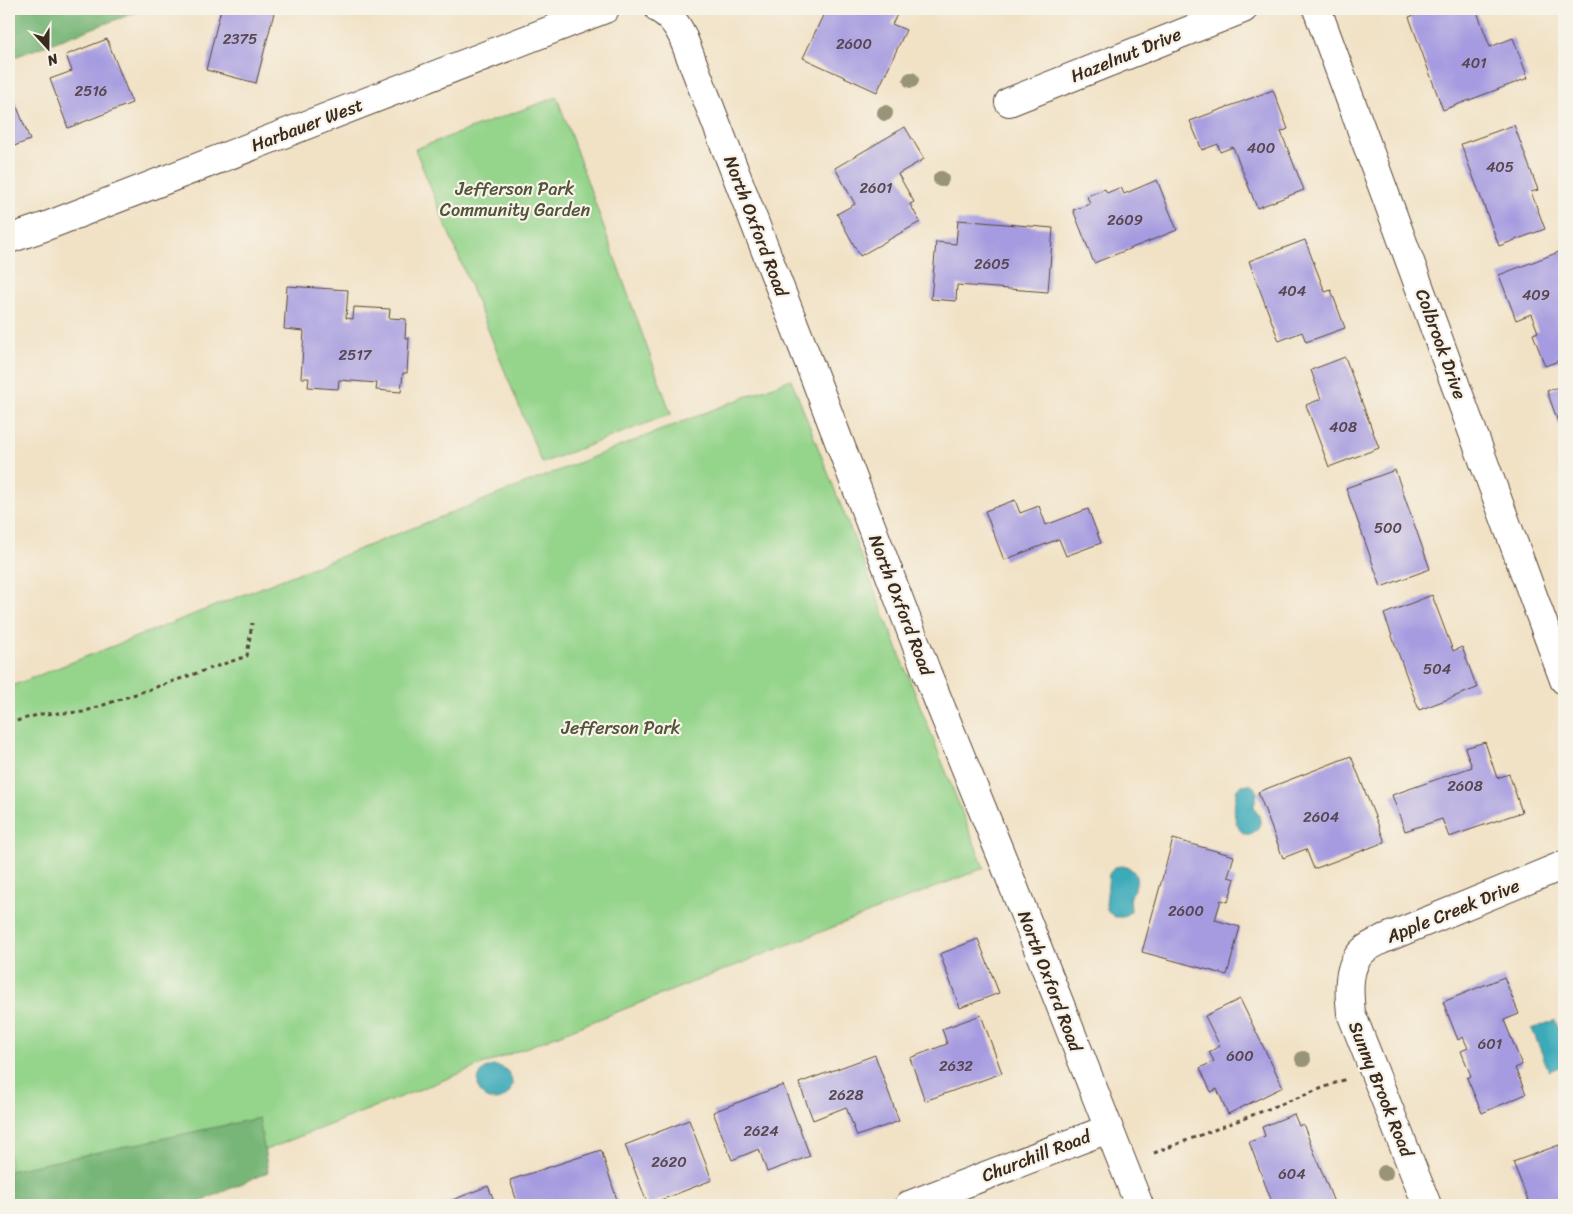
<svg xmlns="http://www.w3.org/2000/svg" width="1573" height="1214" font-family="Sriracha,sans-serif">
<style>
.green{fill:#94d48b;stroke:#687f54}
.forest{fill:#77b677;stroke:#59704a}
.water{fill:#3baab9;stroke:#3b6a6c}
.building{fill:#a69be0}
.lines{fill:none;stroke-linecap:round;stroke-linejoin:round}
.minor-casing{stroke:#564637;stroke-width:30}
.path{stroke:#564637;stroke-width:3;stroke-dasharray:4 4;stroke-linecap:butt}
.minor{stroke:#fff;stroke-width:28}
.tree{fill:#999478}
.labels{text-anchor:middle;dominant-baseline:central;stroke-width:4.5;stroke-linejoin:round;paint-order:stroke}
.number-label{font-size:15px;fill:#56464e}
.street-label{font-size:18px;fill:#3b2a1e;stroke:#f7f3e8}
.park-label{font-size:18px;fill:#515439;stroke:#f7f3e8}
</style>
<rect width="100%" height="100%" fill="#f7f3e8"/>
<filter id="ink" filterUnits="userSpaceOnUse"><feTurbulence type="fractalNoise" baseFrequency=".02" numOctaves="2"/><feDisplacementMap in="SourceGraphic" scale="10" xChannelSelector="R" yChannelSelector="G"/><feConvolveMatrix kernelMatrix="1 2 1 2 8 2 1 2 1" color-interpolation-filters="sRGB"/></filter>
<filter id="wash" filterUnits="userSpaceOnUse"><feTurbulence type="fractalNoise" baseFrequency=".0096" numOctaves="4" result="noise"/><feDisplacementMap in="SourceGraphic" scale="20" xChannelSelector="R" yChannelSelector="G"/><feGaussianBlur stdDeviation="1.12" result="paint"/><feColorMatrix in="noise" values="0 0 0 0 0 0 0 0 0 0 0 0 0 0 0 0 0 1.4 0 .05"/><feComposite in="paint" operator="in"/></filter>
<g filter="url(#wash)">
<rect width="100%" height="100%" fill="#f1e2c6"/>
<!-- green -->
<path class="green" d="M557 97 671 414 542 463 415 149Z
M791 379 984 868 125 1205H9V687Z"/>
<!-- forest -->
<path class="forest" d="M9 9H145L9 59Z
M259 1118 268 1172 192 1205H9V1171Z"/>
<!-- water -->
<path class="water" d="M1249 784 1254 787 1257 793C1257 796 1255 801 1254 804 1254 811 1261 815 1260 823 1258 832 1247 839 1240 830 1232 820 1234 800 1237 789L1242 785Z
M1121 866C1139 867 1140 884 1130 895L1131 911 1123 917H1115L1108 912 1106 905 1109 874 1115 867Z
M1555 1020 1564 1044V1065L1549 1071 1532 1029Z
M478 1083a17 17 0 1 1 34 0a17 17 0 1 1-34 0Z"/>
<g id="blocks">
<!-- building -->
<path class="building" d="M221 9H275L256 83 206 70Z
M826 9H900L892 24 906 30 877 92 803 58Z
M1430 9H1476L1490 47 1513 38 1528 78 1443 110 1409 17Z
M107 39 132 103 68 128 50 79 72 71 66 55Z
M9 86 30 140 9 148Z
M1273 90 1288 129 1281 132 1304 190 1257 208 1233 147 1220 152 1218 144 1202 150 1190 121Z
M1514 125 1538 190 1531 192 1545 229 1499 246 1461 144Z
M905 127 924 159 898 174 914 202 910 204 920 222 860 256 837 214 855 204 835 168Z
M1157 180 1177 230 1094 263 1073 210 1090 204 1087 196 1105 189 1107 193 1121 187 1124 194Z
M958 220 1053 228 1048 292 957 285 956 301 931 299 936 242 956 244Z
M1305 240 1325 292 1331 290 1345 328 1306 342 1302 332 1279 341 1249 261Z
M1564 250V359L1545 366 1533 334 1538 332 1531 314 1516 320 1499 275Z
M287 286 348 290 346 318 353 319 354 307 390 309 389 318 406 319 405 338H409L407 373H403L401 392 376 390 377 383 339 380 338 389 308 387 309 378H301L304 331 284 329Z
M1345 357 1379 448 1329 467 1306 405 1321 399 1311 370Z
M1564 385V439L1547 391Z
M1395 470 1430 569 1381 587 1346 488Z
M1015 500 1020 513 1039 506 1046 525 1088 509 1101 543 1066 556 1059 539 1004 560 985 511Z
M1432 595 1453 651 1462 647 1477 688 1419 710 1384 614Z
M1485 742 1497 778 1509 774 1522 812 1449 837 1442 819 1405 831 1392 795 1472 767 1465 748Z
M1351 756 1385 842 1314 869 1306 849 1283 858 1258 792Z
M1173 839 1234 856 1228 877 1235 879 1228 902 1221 900 1215 920 1240 927 1227 975 1142 952Z
M978 939 999 993 960 1008 940 954Z
M1504 977 1519 1014 1504 1020 1522 1065 1515 1068 1526 1094 1482 1113 1467 1078 1471 1076 1461 1051 1468 1048 1463 1037 1458 1040 1443 1002Z
M1240 999 1283 1087 1228 1114 1217 1089 1211 1092 1200 1068 1214 1061 1209 1052 1220 1046 1205 1016Z
M981 1015 1002 1073 925 1101 910 1058 947 1044 942 1029Z
M875 1055 899 1121 857 1136 846 1107 813 1120 799 1083Z
M783 1085 810 1156 767 1172 759 1149 732 1160 713 1112Z
M1294 1114 1299 1126 1303 1124 1335 1205H1273L1249 1142 1265 1136 1262 1127Z
M689 1120 712 1180 648 1205 625 1145Z
M1559 1145 1564 1159V1205H1530L1513 1162Z
M601 1150 618 1203 611 1205H518L510 1180Z
M488 1186 496 1205H440Z"/>
</g>
</g>
<g filter="url(#ink)">
<use href="#blocks" fill-opacity="0" stroke="#564637" stroke-width="1"/>
<g class="lines">
<!-- minor casing -->
<g class="minor-casing">
<path id="minor" d="M659 9C670 15 676 23 682 35L816 381 927 673 1005 865 1139 1205
M1317 9 1564 680
M1009 102 1243 9
M9 239 44 227 605 9
M909 1205 1108 1129
M1427 1205 1351 1013C1349 993 1346 965 1364 950 1369 946 1376 943 1381 940L1564 865"/>
</g>
<!-- path -->
<path class="path" d="M9 723 41 714 83 712 247 656 252 623
M1154 1153 1346 1079"/>
<!-- minor -->
<use href="#minor" class="minor"/>
</g>
<!-- trees -->
<g class="tree">
<circle cx="911" cy="80" r="8"/>
<circle cx="885" cy="113" r="8"/>
<circle cx="941" cy="179" r="8"/>
<circle cx="1303" cy="1059" r="8"/>
<circle cx="1385" cy="1173" r="8"/>
</g>
</g>
<g class="labels">
<!-- number labels -->
<g class="number-label">
<text x="240" y="39">2375</text>
<text x="854" y="44">2600</text>
<text x="1474" y="63">401</text>
<text x="91" y="91">2516</text>
<text x="1261" y="148">400</text>
<text x="1500" y="167">405</text>
<text x="876" y="188">2601</text>
<text x="1125" y="220">2609</text>
<text x="992" y="264">2605</text>
<text x="1292" y="291">404</text>
<text x="1536" y="295">409</text>
<text x="355" y="355">2517</text>
<text x="1343" y="427">408</text>
<text x="1388" y="528">500</text>
<text x="1437" y="669">504</text>
<text x="1465" y="786">2608</text>
<text x="1321" y="817">2604</text>
<text x="1186" y="911">2600</text>
<text x="1490" y="1044">601</text>
<text x="1240" y="1056">600</text>
<text x="956" y="1066">2632</text>
<text x="846" y="1095">2628</text>
<text x="761" y="1131">2624</text>
<text x="669" y="1162">2620</text>
<text x="1292" y="1174">604</text>
</g>
<!-- street labels -->
<g class="street-label">
<text transform="translate(1126 55) rotate(-22)">Hazelnut Drive</text>
<text transform="translate(307 125) rotate(-21)">Harbauer West</text>
<text transform="translate(756 226) rotate(69)">North Oxford Road</text>
<text transform="translate(1441 344) rotate(70)">Colbrook Drive</text>
<text transform="translate(901 605) rotate(69)">North Oxford Road</text>
<text transform="translate(1453 911) rotate(-22)">Apple Creek Drive</text>
<text transform="translate(1050 981) rotate(69)">North Oxford Road</text>
<text transform="translate(1381 1089) rotate(68)">Sunny Brook Road</text>
<text transform="translate(1036 1156) rotate(-21)">Churchill Road</text>
</g>
<!-- park labels -->
<g class="park-label">
<text x="515" y="189">Jefferson Park<tspan x="515" dy="21">Community Garden</tspan></text>
<text x="621" y="728">Jefferson Park</text>
</g>
</g>
<!-- margin -->
<rect width="1573" height="1214" fill="none" stroke="#f7f3e8" stroke-width="30"/>
<!-- north arrow -->
<g transform="translate(48 48) rotate(159)" stroke="#f7f3e8" stroke-width="4" paint-order="stroke">
<path d="M0-4L9 19L0 12L-9 19Z" fill="#3b2a1e"/>
<text y="-8" font-size="14" font-weight="bold" text-anchor="middle" fill="#3b2a1e">N</text>
</g>
</svg>
